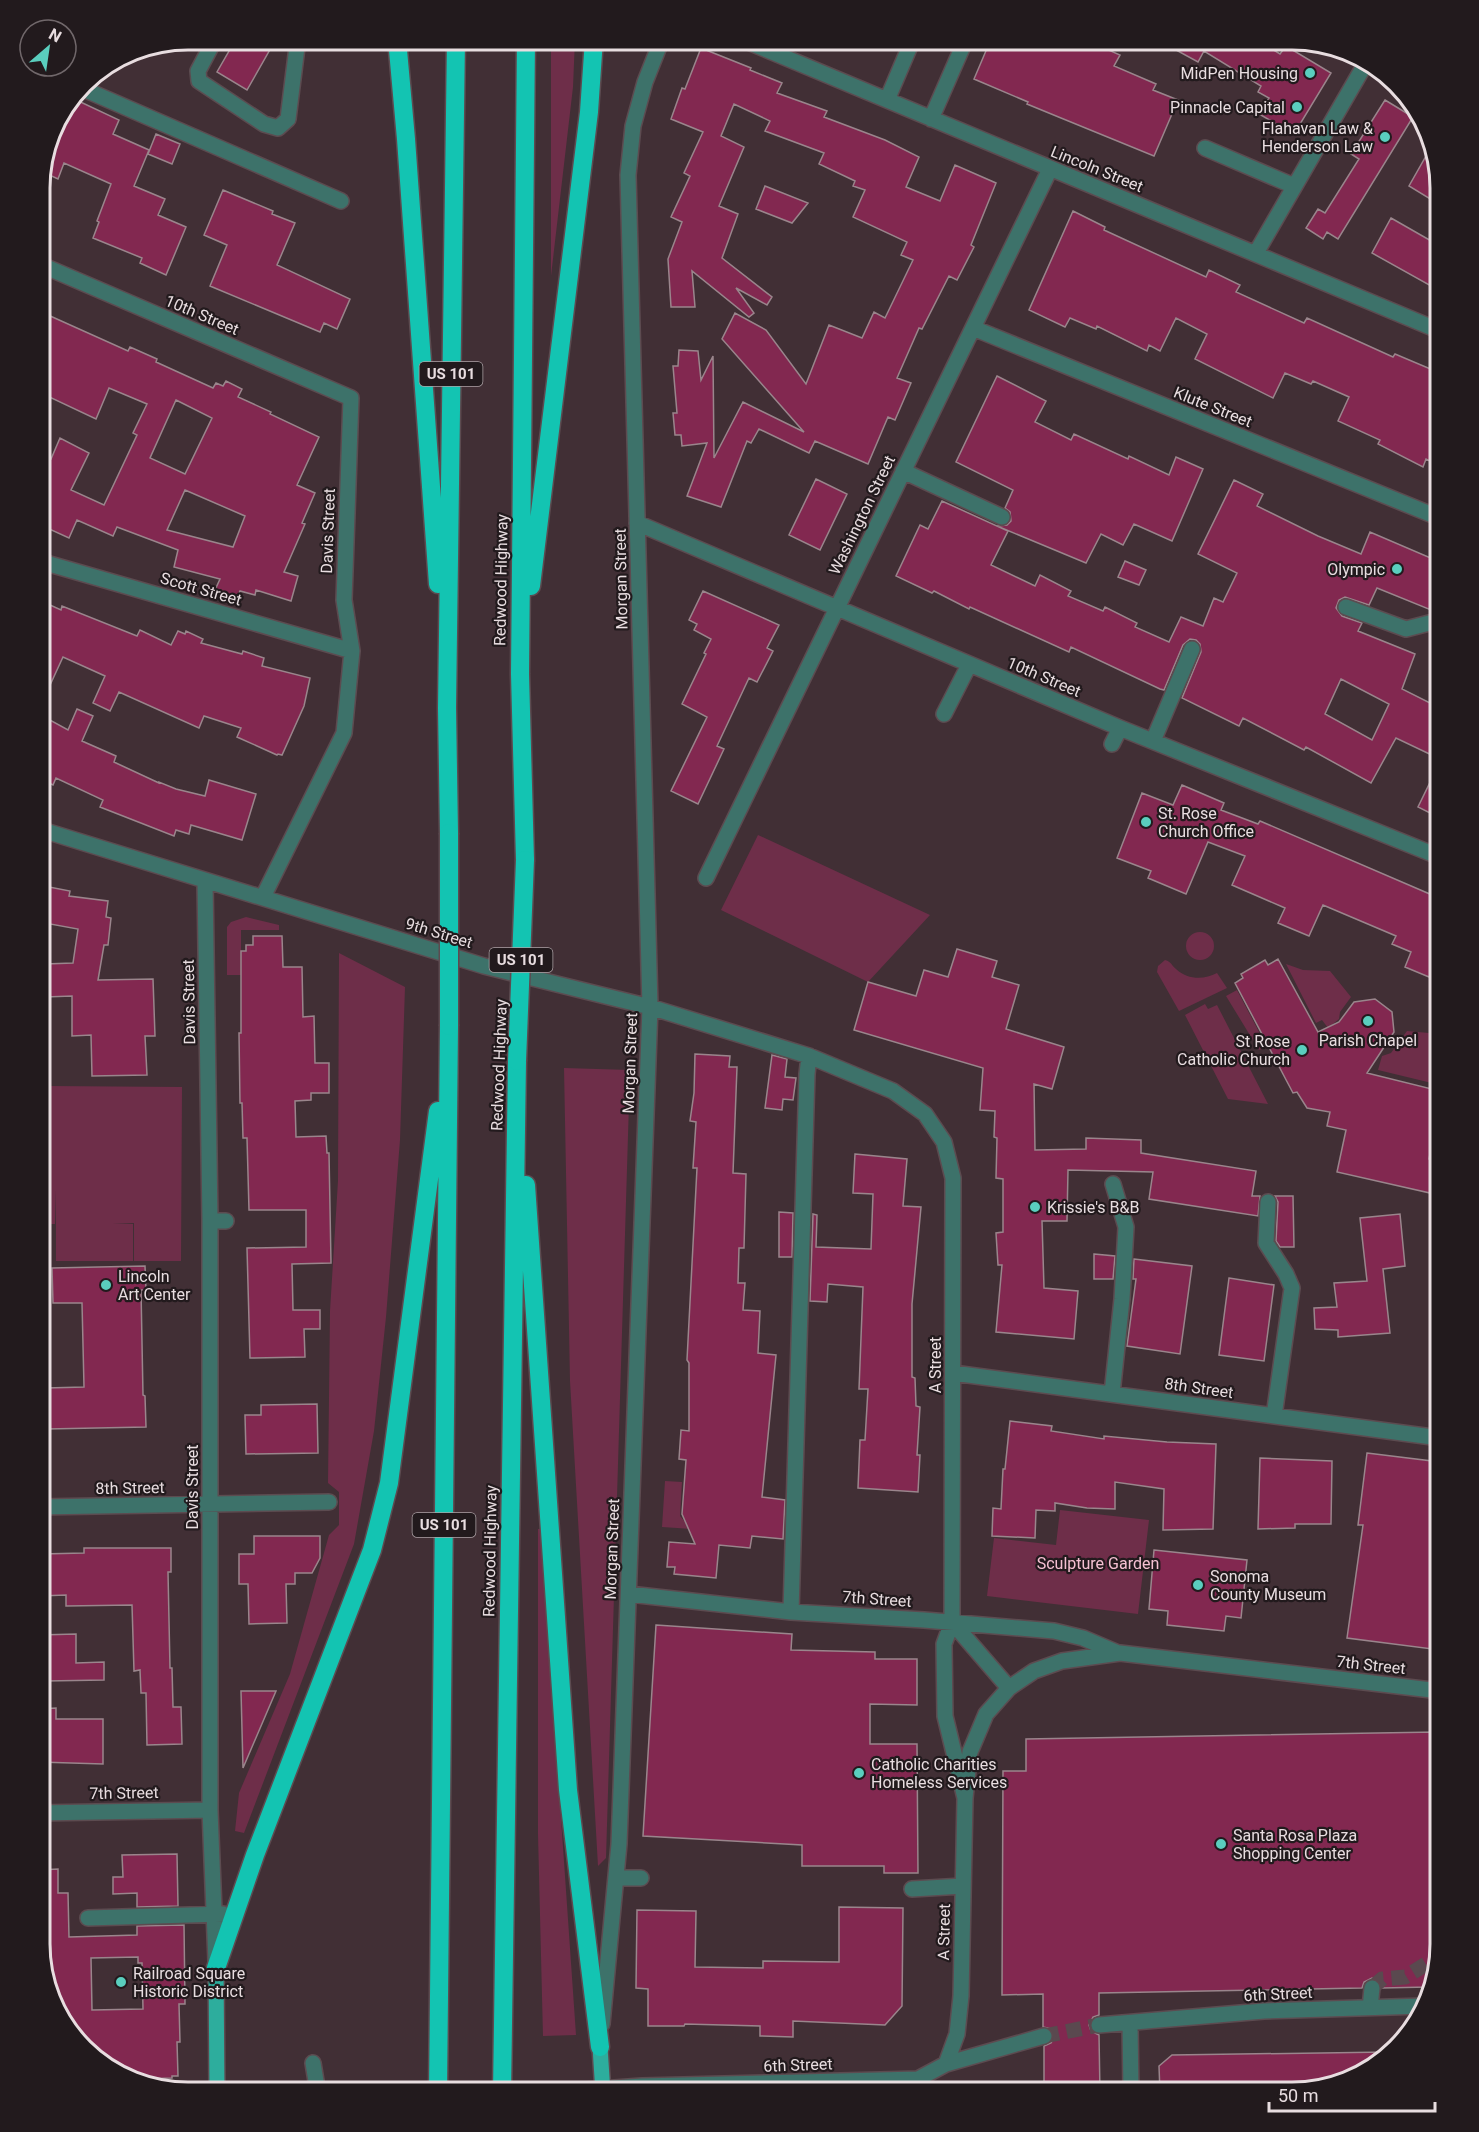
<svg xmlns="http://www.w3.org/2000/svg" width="1479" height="2132" font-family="Roboto,sans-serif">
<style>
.green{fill:#6e2e49}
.building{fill:#822850;stroke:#9a858c;stroke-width:1.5;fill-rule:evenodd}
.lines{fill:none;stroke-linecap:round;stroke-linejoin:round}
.minor-tunnel{stroke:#5a494f;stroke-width:15;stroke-dasharray:15 8;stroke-linecap:butt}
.minor-casing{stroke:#5c4b50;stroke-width:18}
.major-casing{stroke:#5c4b50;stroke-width:18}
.highway-casing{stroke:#5c4b50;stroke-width:21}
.minor{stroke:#3d726a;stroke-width:15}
.major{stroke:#2dad9d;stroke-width:15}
.highway{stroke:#13c4b2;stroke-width:18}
.highway-bridge-casing{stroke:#5c4b50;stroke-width:21;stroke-linecap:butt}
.highway-bridge{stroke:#13c4b2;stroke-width:18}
.poi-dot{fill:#5acebe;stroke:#221a1d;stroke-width:2}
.labels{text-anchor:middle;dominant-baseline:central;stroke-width:4.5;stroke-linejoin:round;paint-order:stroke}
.shield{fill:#221a1d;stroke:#ada2a6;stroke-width:1.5}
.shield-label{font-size:15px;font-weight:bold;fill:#e8dde0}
.poi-label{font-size:16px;fill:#e8dde0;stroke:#221a1d;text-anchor:start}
.street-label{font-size:16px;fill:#e8dde0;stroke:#221a1d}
.park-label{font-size:16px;fill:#f5c0d2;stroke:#221a1d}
.rim{fill:none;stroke:#e8dde0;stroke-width:3}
</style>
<rect width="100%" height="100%" fill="#412f35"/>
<!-- green -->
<path class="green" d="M551 39H575L573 87 551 276Z
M758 835 930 915 868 982 721 910Z
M246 917 279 925V930H241V975H227V927L231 922Z
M1186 946a14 14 0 1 1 28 0a14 14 0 1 1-28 0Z
M339 953 405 987 400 1140 386 1317 374 1431 354 1544 244 1833 235 1831 239 1793 290 1674 329 1535 339 1525V1492L328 1483 330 1311 338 1181Z
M1165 960C1172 962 1171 965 1176 969 1188 980 1204 980 1217 973L1227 988 1179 1011 1157 972 1158 966Z
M1286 964 1303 970 1330 971 1351 997 1340 1012 1339 1019 1328 1028 1322 1020 1316 1023Z
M1237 990 1267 1047 1259 1050 1226 996Z
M1205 1004 1208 1009 1217 1005 1268 1104 1228 1099 1185 1015Z
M1407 1031 1440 1034V1085L1378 1070 1382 1056 1391 1053Z
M564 1068 630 1070 606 1858 598 1866 570 1381Z
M46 1086 182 1087 181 1261H134V1223L113 1224H133V1261H56V1190L55 1224H39V1181L46 1180Z
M665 1481 682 1482 680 1516 686 1523 707 1530 662 1527Z
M1060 1510 1149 1520 1138 1614 987 1596 994 1538 1056 1545Z
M538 1529H541L576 2035 543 2036 538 1834Z"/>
<!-- building -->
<path class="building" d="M236 39H276L247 90 217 72Z
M991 39H1084L1120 55 1114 66 1156 84 1153 90 1178 100 1154 156 1061 118 1027 104 1028 102 974 79Z
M1156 39H1256L1280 54 1286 46 1331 73 1294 134 1259 114 1269 98 1258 92 1261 86 1204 51 1198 62Z
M701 48 751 68 750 70 782 83 777 93 827 111 824 117 885 140 919 157 906 187 940 201 955 165 996 183 971 245 974 247 957 280 949 276 922 329 919 328 897 378 911 383 895 420 888 417 868 464 815 441 809 453 759 429 751 443 747 441 721 507 687 496 707 443 682 446 681 435H675L673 413H677L673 366H678L679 350 698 351 701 380 713 356 714 458 743 402 804 432 722 339 735 313 766 330 806 384 829 325 862 338 874 312 885 318 913 260 901 255 907 242 853 217 865 190 853 186 855 181 819 164 824 153 765 131 770 121 734 104 721 136 744 147 719 206 738 214 722 258 772 297 767 305 736 288 754 313 749 317 692 271 695 307H671L668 259 682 222 671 217 690 176 684 173 703 132 671 119 682 88 685 89Z
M72 98 119 120 113 134 149 150 134 186 165 199 158 215 186 227 166 275 140 263 142 258 93 238 99 222 97 221 111 184 64 163 58 179 41 171 50 130Z
M1385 100 1413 117 1338 239 1327 232 1323 239 1306 228 1318 209 1325 213 1359 159 1351 154Z
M156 134 180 144 172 164 148 154Z
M1430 149 1440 188V205L1409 186Z
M765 186 808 203 792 223 756 209Z
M223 190 273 211 272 214 295 223 277 265 350 299 337 329 324 323 320 332 210 286 227 245 204 235Z
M1073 211 1105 227 1104 230 1206 277 1209 270 1240 285 1236 292 1304 323 1307 318 1393 357 1395 354 1440 373V466L1426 459 1423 467 1378 444 1380 440 1338 421 1349 397 1313 381 1311 384 1285 373 1273 398 1195 359 1207 334 1176 318 1160 351 1149 345 1147 351 1097 326 1096 329 1070 318 1065 327 1029 310Z
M1391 218 1440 246V291L1372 253Z
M48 315 128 351 130 347 157 359 156 362 213 388 216 383 223 386 226 381 242 389 238 397 271 412 270 414 319 437 297 485 315 493 302 523 305 524 284 572 298 576 291 601 256 590 255 595 240 591 237 598 215 590 220 579 174 567 178 550 117 527 113 536 77 520 69 538 47 528 50 523 39 512V472L45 457 51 459 60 438 89 453 71 490 104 505 137 435 133 433 147 404 109 388 96 419 45 395 47 391 45 390 50 377 39 372V335ZM176 400 212 418 185 474 150 458ZM185 490 245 516 233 547 167 530Z
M997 376 1046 401 1035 422 1071 440 1074 434 1128 459 1129 456 1169 475 1176 457 1203 469 1172 541 1134 524 1123 545 1101 534 1086 563 997 526 1007 525 1011 521 1010 512 1005 508 1013 490 956 462Z
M816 479 847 494 820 550 789 535Z
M1234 480 1263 494 1257 506 1318 536 1361 554 1370 532 1440 562V598L1437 605 1431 610 1377 588 1369 605 1345 597 1339 600 1336 608 1342 616 1362 623 1358 631 1415 654 1402 689 1440 708V759L1396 738 1371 783 1306 747 1304 750 1243 718 1239 726 1182 698 1201 652 1200 644 1196 640 1190 639 1183 645 1164 690 1160 689 1071 647 1069 652 970 607 969 609 934 591 932 593 896 576 920 525 928 529 942 501 1008 531 991 565 1035 586 1040 575 1071 591 1068 596 1103 611 1105 607 1137 623 1135 627 1169 642 1181 617 1203 626 1214 598 1223 602 1237 573 1198 554ZM1341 679 1389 704 1372 740 1325 714Z
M1125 561 1146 570 1139 585 1118 577Z
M703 591 779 625 767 648 773 651 757 682 749 678 717 746 724 749 698 804 671 791 707 717 682 704 706 654 704 653 711 639 694 630 697 624 689 620Z
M39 600 61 610 62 606 137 636 140 630 171 645 178 631 185 634 186 631 203 639 201 643 242 654 243 651 264 658 262 666 310 678 304 706 282 755 278 754 277 755 237 737 241 728 204 716 199 728 119 692 110 711 93 703 105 676 63 657 39 709Z
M77 709 93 716 82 741 116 756 114 762 159 783V782L176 789 205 796 209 780 256 794 242 840 191 825 189 834 176 830 174 836 100 807 103 800 56 778 53 785 39 778V714L68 730Z
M1440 762V818L1418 807Z
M1182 785 1224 803 1221 810 1258 824 1260 821 1439 898 1433 911 1440 914V918L1431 940 1440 944V951L1429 977 1405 967 1411 952 1392 944 1396 936 1323 905 1309 936 1278 923 1285 908 1232 885 1245 856 1208 842 1186 894 1148 878 1151 871 1117 858 1142 793 1173 805Z
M44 886 70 891 69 896 108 901 106 917 111 918 108 945H104L98 980 153 979 155 1036H145L147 1075 92 1076 91 1035 72 1036V996L45 997V964L73 963 78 929 39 922Z
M253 936H282L283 967H302L303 1017 314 1016 315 1063H329V1093H311V1100L295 1101 296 1137 326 1136 327 1153H329L331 1263 292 1264 293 1310H320V1329H304L305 1357 250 1358 247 1248 306 1247V1210H249L247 1138H243L242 1103H240L239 1033H241V951H246V945H253Z
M957 949 997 961 992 977 1019 985 1006 1029 1064 1047 1052 1089 1034 1084 1035 1150 1086 1149V1138L1141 1140V1153L1256 1171 1252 1196H1260L1258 1216 1149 1199 1153 1172 1068 1170 1067 1221H1042L1044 1288 1078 1291 1074 1339 996 1332 1002 1265H998L996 1233 1003 1232V1179L996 1178 997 1138 994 1137 995 1111 980 1110 983 1068 854 1030 868 982 916 996 924 970 948 977Z
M1278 959 1318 1032 1339 1022 1354 1002 1375 999 1392 1012 1394 1032 1367 1073 1440 1091V1102L1429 1159 1437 1161 1430 1193 1337 1172 1346 1130 1327 1126 1330 1112 1307 1108 1297 1092 1293 1093 1235 983 1243 978 1241 974 1265 960 1268 965Z
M695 1054 730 1056 729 1067H737L733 1173 746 1174 744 1248H739L738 1283H745L743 1310 760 1311 758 1353 776 1355 762 1497 785 1500 783 1539 752 1536 750 1548 719 1545 716 1578 674 1574 675 1567H667L669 1542 695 1544 682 1514 686 1460 679 1459 681 1430 689 1431V1363L687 1360 697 1168H693L696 1122 690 1121 694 1093Z
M772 1055 787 1059 785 1077 796 1078 793 1100 783 1099 782 1110 765 1108Z
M855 1154 907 1159 903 1206 921 1207 912 1304V1377L915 1378 916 1406 920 1407 917 1455H920L918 1492 858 1488 860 1440H865L868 1389H859L863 1287 828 1284 827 1302 810 1301 813 1214 817 1215 816 1247 871 1249 873 1194 853 1193Z
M1275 1196H1293L1294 1247H1280L1276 1241 1278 1202Z
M779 1212 793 1213 792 1257H779Z
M1400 1214 1405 1266 1383 1269 1390 1333 1338 1337V1330L1315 1329 1314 1308 1337 1307 1334 1283 1367 1281 1360 1218Z
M1094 1254 1115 1256 1113 1279H1094Z
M1134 1259 1192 1266 1180 1354 1127 1346 1136 1279H1133Z
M145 1266 146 1290H141L143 1395 145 1396 146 1427 47 1429 46 1388 84 1387 82 1303H53L52 1268Z
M1229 1278 1274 1285 1264 1361 1219 1355Z
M317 1404 318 1453 246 1454 245 1415H261V1405Z
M1010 1421 1052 1426 1051 1431 1104 1439V1436L1167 1442 1216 1444 1213 1529 1163 1530 1164 1489 1115 1482V1509L1087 1508 1055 1503V1511L1036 1510 1035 1538 992 1536 993 1508 1001 1509 1003 1469H1005Z
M1367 1453 1440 1462V1650L1347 1638 1363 1525H1358Z
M1260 1458 1332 1461 1331 1524H1295V1528L1258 1529Z
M254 1536H320V1558L312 1573H295V1584H286L287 1623 249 1624 248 1584H239V1554H254Z
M84 1548H171V1572H168L170 1668H172L173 1707H181L182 1744 147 1745 146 1693H141L140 1670 134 1671 132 1605 66 1606V1595L39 1596V1560L42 1559 41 1554 84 1553Z
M1154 1550 1247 1560 1241 1618 1226 1616 1224 1631 1167 1625 1168 1611 1149 1609Z
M656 1625 792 1634 791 1650 875 1652V1659H917V1705L870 1704V1744H917L918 1873H884V1866H802V1845L643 1836Z
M76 1634V1663L104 1662V1680L46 1681V1660H39V1635Z
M241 1691H276L243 1768Z
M56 1708V1719H103V1764L39 1762V1709Z
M1437 1732 1440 1945 1428 1987 1382 1988 1378 1980 1372 1978 1364 1982 1362 1988 1099 1993V2015L1093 2017 1089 2025 1091 2031 1099 2035 1100 2093H1044V2046L1051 2043 1054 2038 1051 2029 1043 2027V1994L1002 1995 1003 1771H1026V1739Z
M177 1854 178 1906 137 1907V1893L113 1894V1877H123L122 1855Z
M58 1869V1893H68L69 1937 137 1935V1926L184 1925 185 2004H179L180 2042H177L178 2076H172V2078L140 2079V2077H126L113 2073 59 2019 52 1992 50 1935H44V1921H39V1870ZM138 1957V1963H142L143 2009 92 2010 91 1958Z
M839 1907 903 1908 902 2006 885 2025 793 2021V2037L760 2036V2026L685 2024 684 2026H648V1989L636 1988 637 1910 696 1911 695 1967 763 1968V1961L839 1962Z
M1387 2052 1366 2073 1292 2093H1160L1159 2066 1172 2055Z"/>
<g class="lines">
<!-- minor-tunnel -->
<path class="minor-tunnel" d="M1372 1988 1382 1979 1405 1977 1436 1958
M1044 2036 1099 2025"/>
<!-- minor casing -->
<g class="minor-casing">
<path id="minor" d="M215 39 198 71 199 81 264 124 278 128 288 119 298 39
M741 39 1440 331
M79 87 341 201
M887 100 913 39
M931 119 966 39
M1205 148 1294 186
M1256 253 1367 61
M39 264 351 398 344 600 352 651 344 733 263 897
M973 328 1440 518
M903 471 1002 517
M637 523 1120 728 1440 857
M39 561 352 651
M1346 607 1406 629 1437 621 1440 614
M944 714 969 665
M1153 741 1192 649
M1112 744 1120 728
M39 829 484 966 650 1007 809 1056 893 1091 925 1114 944 1142 953 1178 952 1622 944 1644 945 1716 965 1798
M706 878 1050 169
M205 882 210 1221V1810L216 1962
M1268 1202 1266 1243 1286 1274 1292 1288 1274 1416
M210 1221H226
M953 1373 1440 1438
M1112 1394 1122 1299 1126 1227 1113 1184
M39 1507 329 1502
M629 1594 791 1612 924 1620 1054 1631 1083 1638 1118 1653
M791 1612 807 1074 809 1056
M952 1622 1009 1688
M39 1813 210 1810
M616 1878H641
M912 1889 963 1886
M88 1918 223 1914
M1370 2008 1372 1988
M1130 2023 1131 2093
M602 2024 619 1844 650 1007 628 175 633 126 645 82 662 39
M1099 2025 1264 2011 1423 2006
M313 2063 318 2093
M946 2064 957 2034 961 1996 965 1798 970 1752 986 1714 1009 1688 1034 1671 1062 1661 1120 1653 1440 1691
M545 2093 642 2086 918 2079 946 2064 1044 2036"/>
</g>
<!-- major casing -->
<g class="major-casing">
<path id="major" d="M216 1968 217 2093
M600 2047 603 2093"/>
</g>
<!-- highway casing -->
<g class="highway-casing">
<path id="highway" d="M397 39 406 139 438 584
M531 586 589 112 594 39
M449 833 447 708 456 39
M525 860 520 674 526 39
M526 1185 568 1790 600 2047
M216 1968 255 1855 372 1550 389 1483 438 1111
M438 2093 449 1026
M502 2093 517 1061"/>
</g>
<!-- minor -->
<use href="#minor" class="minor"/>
<!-- major -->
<use href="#major" class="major"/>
<!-- highway -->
<use href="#highway" class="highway"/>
<!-- highway-bridge casing -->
<g class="highway-bridge-casing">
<path id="highway-bridge" d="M449 833V1026
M517 1061 525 860"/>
</g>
<!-- highway-bridge -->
<use href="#highway-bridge" class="highway-bridge"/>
</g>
<!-- markers -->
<g class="poi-dot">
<circle cx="1310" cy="73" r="6"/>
<circle cx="1297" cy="107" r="6"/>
<circle cx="1385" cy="137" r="6"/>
<circle cx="1397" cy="569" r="6"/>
<circle cx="1146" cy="822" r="6"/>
<circle cx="1368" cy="1021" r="6"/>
<circle cx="1302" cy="1050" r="6"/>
<circle cx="1035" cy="1207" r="6"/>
<circle cx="106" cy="1285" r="6"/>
<circle cx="1198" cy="1585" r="6"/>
<circle cx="859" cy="1773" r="6"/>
<circle cx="1221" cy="1844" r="6"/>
<circle cx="121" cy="1982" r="6"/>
</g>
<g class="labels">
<!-- shield labels -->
<g class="shield">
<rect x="419.5" y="362" width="63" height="24" rx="4.5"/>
<rect x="489.5" y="948" width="63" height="24" rx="4.5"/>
<rect x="412.5" y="1513" width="63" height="24" rx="4.5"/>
</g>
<g class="shield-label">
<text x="451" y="374">US 101</text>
<text x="521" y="960">US 101</text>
<text x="444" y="1525">US 101</text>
</g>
<!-- poi labels -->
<g class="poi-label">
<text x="1298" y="73" text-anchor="end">MidPen Housing</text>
<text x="1285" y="107" text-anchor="end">Pinnacle Capital</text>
<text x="1373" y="128" text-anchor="end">Flahavan Law &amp;<tspan x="1373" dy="18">Henderson Law</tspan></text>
<text x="1385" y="569" text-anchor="end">Olympic</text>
<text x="1158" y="813">St. Rose<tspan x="1158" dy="18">Church Office</tspan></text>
<text x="1368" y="1040" text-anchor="middle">Parish Chapel</text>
<text x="1290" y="1041" text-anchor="end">St Rose<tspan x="1290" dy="18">Catholic Church</tspan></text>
<text x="1047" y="1207">Krissie's B&amp;B</text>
<text x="118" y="1276">Lincoln<tspan x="118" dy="18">Art Center</tspan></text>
<text x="1210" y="1576">Sonoma<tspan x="1210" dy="18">County Museum</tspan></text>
<text x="871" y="1764">Catholic Charities<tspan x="871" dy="18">Homeless Services</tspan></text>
<text x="1233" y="1835">Santa Rosa Plaza<tspan x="1233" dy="18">Shopping Center</tspan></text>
<text x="133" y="1973">Railroad Square<tspan x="133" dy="18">Historic District</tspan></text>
</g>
<!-- street labels -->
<g class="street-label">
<text transform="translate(1097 169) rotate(22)">Lincoln Street</text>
<text transform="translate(202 315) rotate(23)">10th Street</text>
<text transform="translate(1213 407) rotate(22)">Klute Street</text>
<text transform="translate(862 515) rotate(-64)">Washington Street</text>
<text transform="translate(328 531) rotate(-88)">Davis Street</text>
<text transform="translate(621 579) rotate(-91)">Morgan Street</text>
<text transform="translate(501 580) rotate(-89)">Redwood Highway</text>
<text transform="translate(201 589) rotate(16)">Scott Street</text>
<text transform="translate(1044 677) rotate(23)">10th Street</text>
<text transform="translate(439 933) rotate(17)">9th Street</text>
<text transform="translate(189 1002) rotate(-91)">Davis Street</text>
<text transform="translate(630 1063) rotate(-88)">Morgan Street</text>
<text transform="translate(499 1065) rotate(-88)">Redwood Highway</text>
<text transform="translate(935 1365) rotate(-90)">A Street</text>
<text transform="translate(1199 1388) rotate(8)">8th Street</text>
<text transform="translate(192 1487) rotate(-90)">Davis Street</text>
<text transform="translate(130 1488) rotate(-1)">8th Street</text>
<text transform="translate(612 1549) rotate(-88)">Morgan Street</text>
<text transform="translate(490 1551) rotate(-89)">Redwood Highway</text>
<text transform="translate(877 1599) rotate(4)">7th Street</text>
<text transform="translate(1371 1665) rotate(6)">7th Street</text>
<text transform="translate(124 1793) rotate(-1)">7th Street</text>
<text transform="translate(944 1932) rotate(-89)">A Street</text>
<text transform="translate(1278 1994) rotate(-3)">6th Street</text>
<text transform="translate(798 2065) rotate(-2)">6th Street</text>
</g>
<!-- park labels -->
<g class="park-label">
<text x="1098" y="1563">Sculpture Garden</text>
</g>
</g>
<!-- crop -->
<path d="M0 0H1479V2132H0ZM188 50H1292A138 138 0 0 1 1430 188V1944A138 138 0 0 1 1292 2082H188A138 138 0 0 1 50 1944V188A138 138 0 0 1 188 50Z" fill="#221a1d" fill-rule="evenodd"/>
<path class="rim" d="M188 50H1292A138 138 0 0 1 1430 188V1944A138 138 0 0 1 1292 2082H188A138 138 0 0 1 50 1944V188A138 138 0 0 1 188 50Z"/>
<!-- north arrow -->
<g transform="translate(48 48) rotate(29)"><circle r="28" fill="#221a1d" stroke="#71686b" stroke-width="1.5"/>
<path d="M0-4.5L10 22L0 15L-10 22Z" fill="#5acebe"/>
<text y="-9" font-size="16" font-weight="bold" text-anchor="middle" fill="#e8dde0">N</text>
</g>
<!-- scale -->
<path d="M1269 2102v9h166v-9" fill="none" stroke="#e8dde0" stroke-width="3"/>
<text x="1278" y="2102" font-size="18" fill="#e8dde0" stroke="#221a1d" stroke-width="4.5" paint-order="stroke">50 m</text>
</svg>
